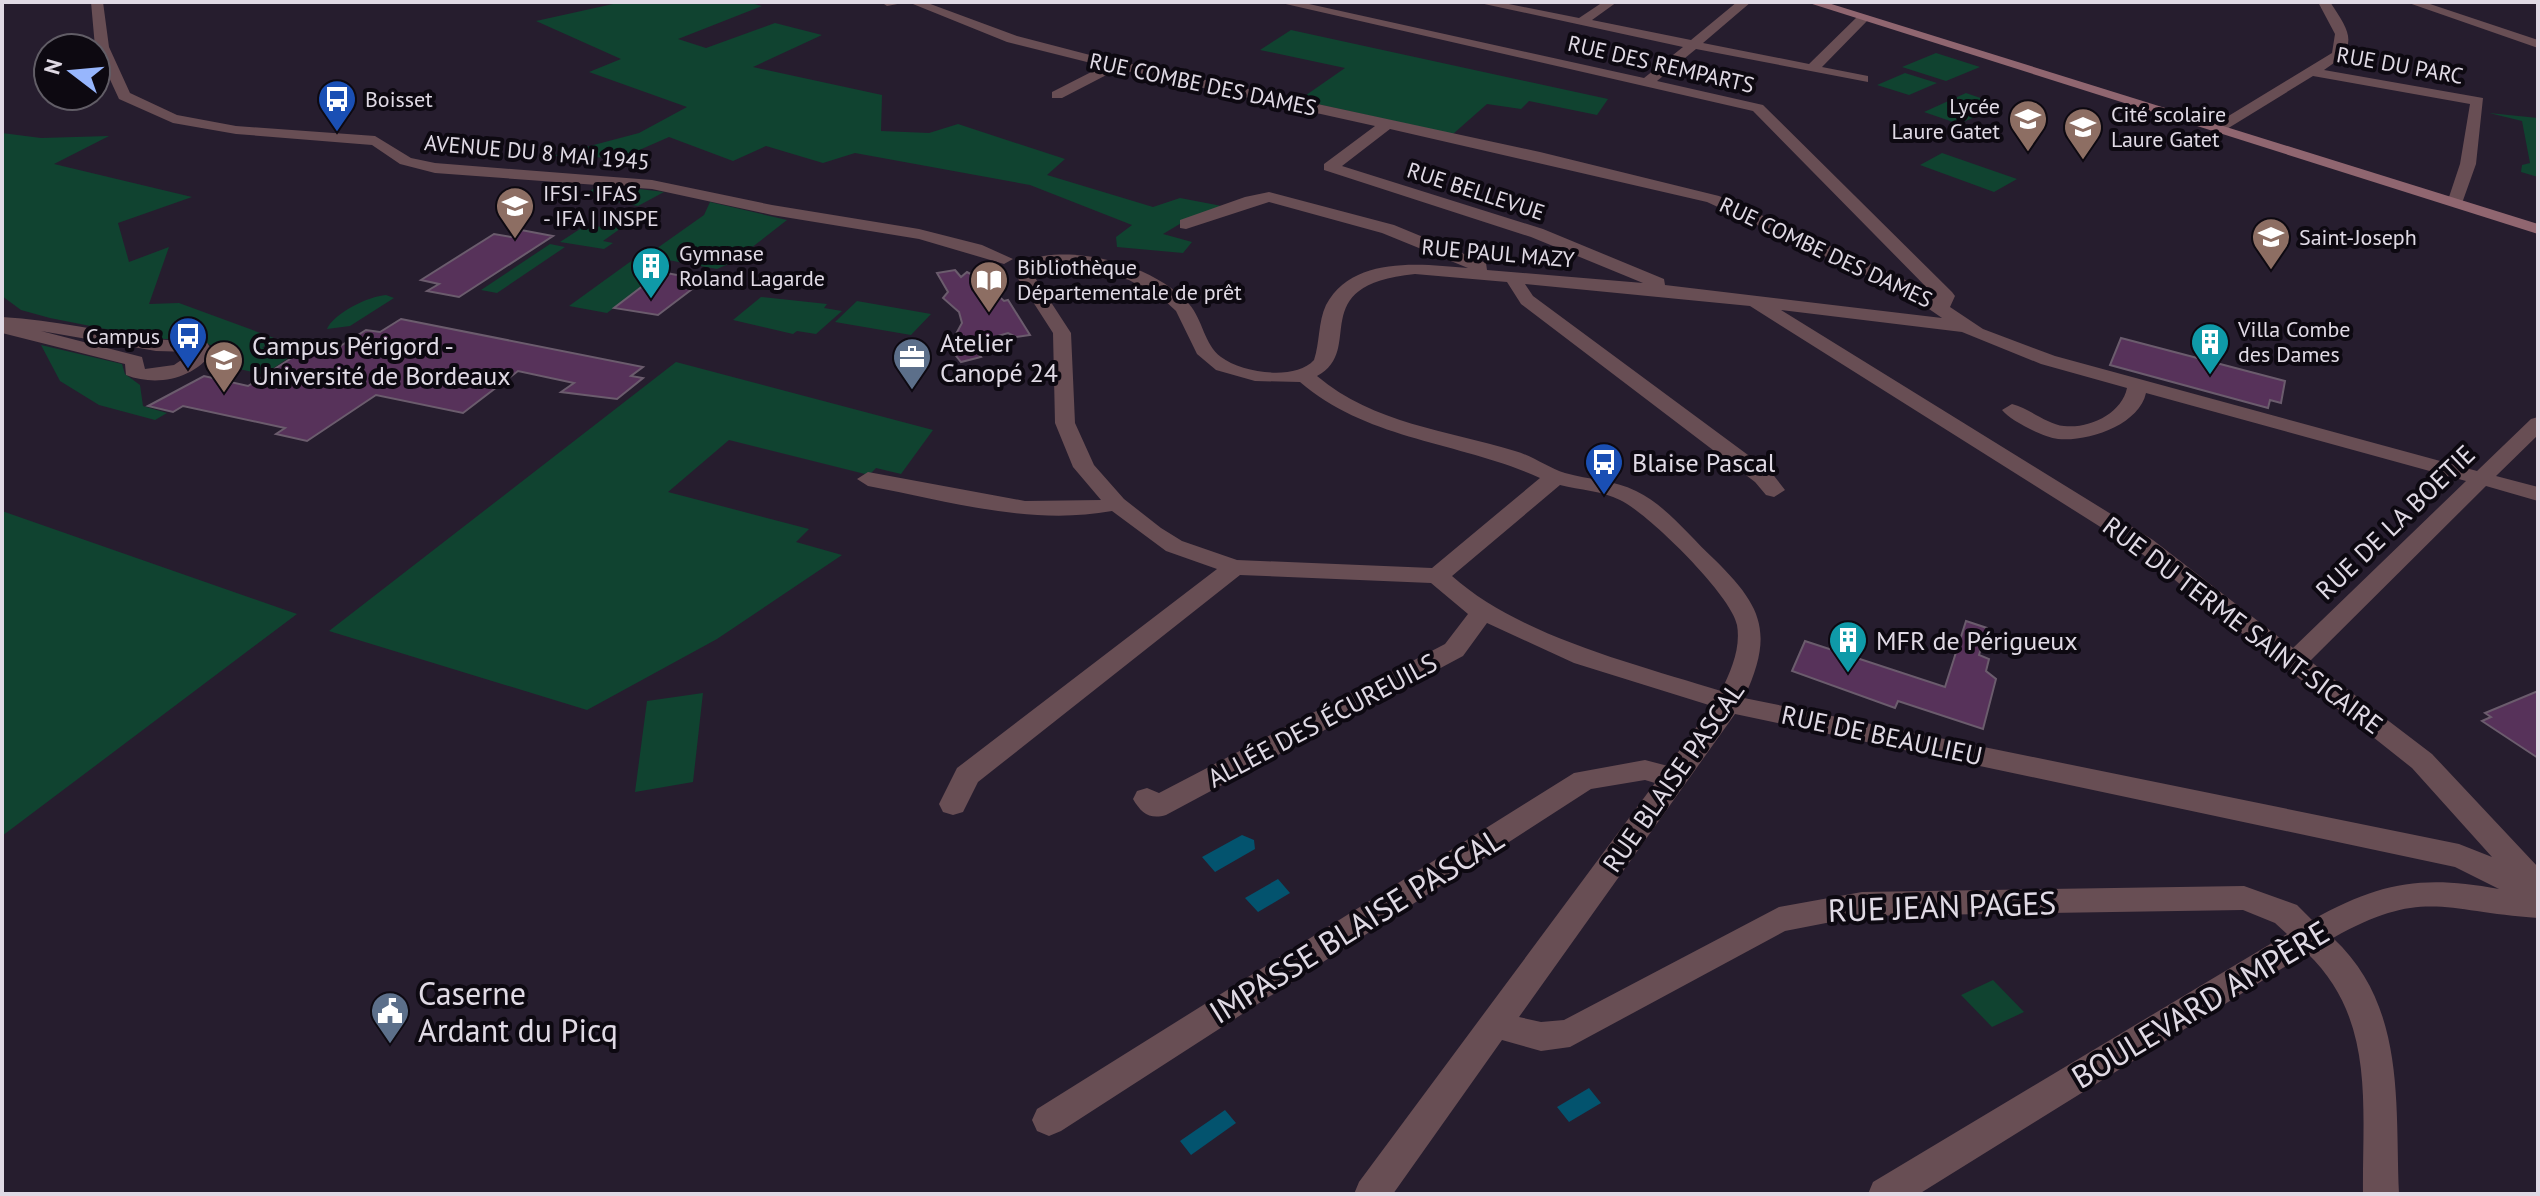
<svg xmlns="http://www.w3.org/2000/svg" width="2540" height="1196" font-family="'PT Sans',sans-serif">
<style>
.green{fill:#104330}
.water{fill:#03536e}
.building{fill:#57325a;stroke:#6b5c6d;stroke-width:2}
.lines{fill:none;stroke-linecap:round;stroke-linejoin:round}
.street{fill:#684e54;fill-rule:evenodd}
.secondary{fill:#906670;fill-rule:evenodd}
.labels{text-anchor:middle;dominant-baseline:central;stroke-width:8;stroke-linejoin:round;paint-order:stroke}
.far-street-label{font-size:22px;fill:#e0dae5;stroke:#0d0911}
.far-poi-label{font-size:22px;fill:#e0dae5;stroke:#0d0911;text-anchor:start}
.poi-label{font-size:26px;fill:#e0dae5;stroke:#0d0911;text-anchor:start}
.street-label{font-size:26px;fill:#e0dae5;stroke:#0d0911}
.near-street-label{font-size:32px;fill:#e0dae5;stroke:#0d0911}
.near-poi-label{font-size:32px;fill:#e0dae5;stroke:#0d0911;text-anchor:start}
</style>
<rect width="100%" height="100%" fill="#261d2e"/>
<!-- green -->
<path class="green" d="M622 2H747L762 6 678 39 706 48 775 23 822 35 753 67 882 95 881 131 929 133 958 124 1065 159 1047 175 1153 207 1180 198 1227 207 1188 219 1163 234 1192 242 1183 253 1117 247 1116 237 1132 225 1030 185 855 153 823 163 766 146 733 161 669 137 621 158 552 156 639 133 687 107 589 72 621 59 536 21Z
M1291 30 1608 99 1597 115 1529 101 1521 109 1487 104 1453 134 1299 100 1345 68 1260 50Z
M1936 53 1980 67 1946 81 1902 67Z
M1905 73 1937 83 1909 95 1877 85Z
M1966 93 2001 105 1959 124 1924 112Z
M2489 113 2538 118V177L2521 172 2522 165 2530 163 2522 121Z
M2 133 41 138 109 136 54 164 192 197 118 223 129 262 169 247 149 304 179 303 274 338 262 348 301 350 272 369 323 381 315 386 203 361 212 346 200 339H156L50 318 21 310 2 296Z
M1942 153 2017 179 1994 192 1920 165Z
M599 184 664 192 638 206 606 200 609 197H583Z
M710 202 787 220 733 262 717 269 646 256 704 215Z
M624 226 603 241 613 243 604 249 560 242 583 227Z
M550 244 565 247 497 293 481 290Z
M634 259 671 265 607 313 569 306Z
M386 295 394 298 350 326 327 329C333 314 368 296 386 295Z
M761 297 827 304 824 308 842 311 816 334 797 331 793 334 733 320Z
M857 301 931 314 911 335 835 322Z
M41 345 122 364 125 374 140 385 143 406 167 413 155 420 99 405 60 381Z
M676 362 933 430 901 474 876 468 869 475 729 440 668 492 809 529 796 542 842 555 717 639 587 710 329 631Z
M2 511 297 614 2 836Z
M703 693 693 782 635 792 647 701Z
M1993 980 2024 1012 1992 1027 1961 995Z"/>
<!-- water -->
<path class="water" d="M1242 835 1254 840 1255 849 1215 872 1202 857Z
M1278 879 1290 893 1258 912 1245 898Z
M1589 1088 1601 1103 1569 1122 1557 1107Z
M1225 1110 1236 1123 1191 1155 1180 1141Z"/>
<!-- building -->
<path class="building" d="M521 230 553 236 459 297 427 291 439 284 421 280 494 234 511 237Z
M955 270 961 277 967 272 980 279 1004 301 1008 300 1030 335 1016 337 1008 333 970 344 981 357 961 362 949 347 962 323 959 312 943 298 948 292 937 273Z
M661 272 704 280 658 315 614 308Z
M401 319 643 367 631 376 643 378 617 399 561 392 574 383 518 371 463 413 376 395 307 441 276 434 285 428 183 406 173 412 148 406 204 376 248 386 304 350 326 355 366 330 380 332Z
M2121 338 2285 381 2281 403 2270 400 2268 408 2110 365Z
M1966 621 1987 628 1979 655 1989 659 1986 671 1996 679 1983 729 1898 701 1895 708 1792 671 1805 641 1945 687Z
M2538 691V758L2482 721 2491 717 2485 713Z"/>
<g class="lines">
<!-- street -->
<path class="street" d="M91 2H103L109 47 130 93 177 115 236 126 375 136 411 158 435 163 652 180 772 205 919 229 982 245 1013 259 1004 264 919 239 772 215 652 189 435 173 400 164 372 145 236 134 173 123 119 99 95 47Z
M881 2H925L1017 36 1090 55 1540 152 1719 196 1921 287 1936 297 1753 111 1277 2H1300L1644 78 1683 47 1475 2H1499L1579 18 1603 2H1617L1592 20 1691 40 1737 2H1751L1703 43 1809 64 1859 15H1867V21L1822 67 1868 76V82L1696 49 1657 81 1763 105 1952 292 1955 296 1950 307 1983 329 2055 356 2477 471 2531 419 2538 417V435L2496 476 2538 487V501L2486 486 2310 661 2432 754 2538 867V918C2444 912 2424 887 2333 938 2406 1006 2395 1102 2399 1194H2363C2362 1106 2376 1019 2307 953L1919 1194H1868L1873 1182 2287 934 2275 923 2243 910 1862 916 1785 931 1570 1047 1541 1051 1502 1040 1393 1194H1354L1359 1182 1655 783 1645 780 1591 789 1061 1131 1049 1136 1037 1131 1032 1120 1037 1109 1574 773 1645 760 1668 766 1712 706 1574 663 1487 623 1463 656 1166 815C1150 820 1141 813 1133 799L1137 791 1147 788 1159 793 1445 644 1468 614 1431 583 1240 575 978 782 963 812 953 815 943 812 939 804 957 768 1217 569 1166 551 1112 511C1030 526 948 501 868 486L857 479 868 472 1025 501 1101 500 1073 467 1055 423 1053 333 1015 274 1018 270H1030L1071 333 1075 423 1094 465 1124 499 1161 528 1182 541 1237 560 1432 568 1540 478C1462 442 1368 441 1300 382L1255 381 1216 370 1197 354 1176 311 1162 298 1129 280 1096 270 1034 266V258C1082 246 1156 267 1189 304 1203 320 1204 344 1221 357 1242 373 1295 381 1314 360 1320 342 1318 322 1326 305 1353 255 1421 264 1468 268L1382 233 1269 202 1186 229 1180 228V220L1245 197 1269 192 1394 225 1486 263 1487 270 1643 283 1531 237 1324 170V164L1375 126 1118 69 1062 98H1052V92L1103 66 1007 42 908 2 887 6ZM1390 129 1707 202 1909 295 1942 318 1665 285 1664 279 1543 229 1342 166ZM1415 274 1507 282 1521 304 1755 482 1766 495 1774 497 1785 490 1771 472 1533 296 1525 284 1750 306 2137 550 2412 768 2492 857 2459 844 1744 698C1774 633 1763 607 1714 559 1689 536 1667 506 1636 491 1614 480 1589 480 1565 473 1548 468 1533 456 1515 451 1447 430 1374 424 1317 376 1367 350 1302 285 1415 274ZM1781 310 1962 332 2041 364 2127 388C2122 413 2090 429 2064 426 2046 424 2029 408 2012 404L2002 410C2011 421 2043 437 2058 439 2088 442 2139 425 2146 393L2466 481 2293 648 2153 540ZM1560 485C1580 490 1602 491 1620 500 1648 513 1732 596 1737 625 1741 648 1731 671 1721 691 1635 664 1519 636 1452 576ZM1735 714 2455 867 2499 889C2422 875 2381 882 2312 920L2297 905 2244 886 1862 892 1779 907 1564 1020 1541 1022 1519 1017Z
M2318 2H2330C2351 33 2360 47 2324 70L2483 98 2476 164 2461 206 2447 203 2460 164 2470 104 2313 76 2222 132H2212V126L2332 53 2335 34Z
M2406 2H2424L2538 40V48Z
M2 317C55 320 104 332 156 339 173 342 189 337 206 341L213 352C193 379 157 387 126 375L125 364 2 333ZM41 331 156 351 193 352 174 365 145 369 142 357Z"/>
<!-- secondary -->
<path class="secondary" d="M1806 2H1825L2538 224V234Z"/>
</g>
<!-- icons -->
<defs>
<g id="bus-pin" transform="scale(2)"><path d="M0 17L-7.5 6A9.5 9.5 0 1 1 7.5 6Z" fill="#1a4fb4" stroke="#0d0911"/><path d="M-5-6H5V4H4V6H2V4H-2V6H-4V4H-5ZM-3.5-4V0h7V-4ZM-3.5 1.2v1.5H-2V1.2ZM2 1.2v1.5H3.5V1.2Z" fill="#fff"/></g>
<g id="school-pin" transform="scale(2)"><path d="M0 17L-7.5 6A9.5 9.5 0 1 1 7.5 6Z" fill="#8d6e63" stroke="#0d0911"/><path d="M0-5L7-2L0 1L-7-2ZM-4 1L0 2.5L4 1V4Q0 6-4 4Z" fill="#fff"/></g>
<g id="university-pin" transform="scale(2)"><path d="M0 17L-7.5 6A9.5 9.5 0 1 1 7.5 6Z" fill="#8d6e63" stroke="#0d0911"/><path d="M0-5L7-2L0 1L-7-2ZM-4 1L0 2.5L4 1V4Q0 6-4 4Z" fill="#fff"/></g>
<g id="building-pin" transform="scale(2)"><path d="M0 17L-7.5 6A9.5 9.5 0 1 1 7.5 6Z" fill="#0f9aa8" stroke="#0d0911"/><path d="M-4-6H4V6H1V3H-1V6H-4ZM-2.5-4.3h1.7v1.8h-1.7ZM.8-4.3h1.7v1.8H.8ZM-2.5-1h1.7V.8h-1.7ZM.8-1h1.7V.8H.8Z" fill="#fff"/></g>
<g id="library-pin" transform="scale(2)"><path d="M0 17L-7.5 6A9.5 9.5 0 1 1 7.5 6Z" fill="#8d6e63" stroke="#0d0911"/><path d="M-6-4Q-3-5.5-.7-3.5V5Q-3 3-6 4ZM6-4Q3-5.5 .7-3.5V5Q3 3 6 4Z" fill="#fff"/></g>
<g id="office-pin" transform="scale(2)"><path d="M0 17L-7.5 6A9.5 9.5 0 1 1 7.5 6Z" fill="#5c6f8a" stroke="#0d0911"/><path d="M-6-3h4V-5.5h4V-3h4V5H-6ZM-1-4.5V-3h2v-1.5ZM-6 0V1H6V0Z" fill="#fff"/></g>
<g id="civic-pin" transform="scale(2)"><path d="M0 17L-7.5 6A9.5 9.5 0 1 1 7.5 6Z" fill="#5c6f8a" stroke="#0d0911"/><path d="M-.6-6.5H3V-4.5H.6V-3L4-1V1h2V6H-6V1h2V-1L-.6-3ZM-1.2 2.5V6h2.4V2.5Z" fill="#fff"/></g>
</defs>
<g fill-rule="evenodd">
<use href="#bus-pin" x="337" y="99"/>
<use href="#school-pin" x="2028" y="119"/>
<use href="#school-pin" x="2083" y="127"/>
<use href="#university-pin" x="515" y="206"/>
<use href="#school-pin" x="2271" y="237"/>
<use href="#building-pin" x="651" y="266"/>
<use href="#library-pin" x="989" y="280"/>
<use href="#bus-pin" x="188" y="336"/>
<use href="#building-pin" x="2210" y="342"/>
<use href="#office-pin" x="912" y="357"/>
<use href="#university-pin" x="224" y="360"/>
<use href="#bus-pin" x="1604" y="462"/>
<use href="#building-pin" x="1848" y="640"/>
<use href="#civic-pin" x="390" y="1011"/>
</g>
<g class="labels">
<!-- far-street labels -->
<g class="far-street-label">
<text transform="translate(1661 64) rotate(13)">RUE DES REMPARTS</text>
<text transform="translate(2400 65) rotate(10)">RUE DU PARC</text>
<text transform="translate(1203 84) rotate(12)">RUE COMBE DES DAMES</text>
<text transform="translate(537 152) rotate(5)">AVENUE DU 8 MAI 1945</text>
<text transform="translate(1476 191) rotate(18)">RUE BELLEVUE</text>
<text transform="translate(1826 252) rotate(25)">RUE COMBE DES DAMES</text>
<text transform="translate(1498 253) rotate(5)">RUE PAUL MAZY</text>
</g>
<!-- far-poi labels -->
<g class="far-poi-label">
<text x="365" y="99">Boisset</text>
<text x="2000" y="106" text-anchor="end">Lycée<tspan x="2000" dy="25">Laure Gatet</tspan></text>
<text x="2111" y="114">Cité scolaire<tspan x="2111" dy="25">Laure Gatet</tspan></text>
<text x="543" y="193">IFSI - IFAS<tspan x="543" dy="25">- IFA | INSPE</tspan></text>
<text x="2299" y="237">Saint-Joseph</text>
<text x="679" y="253">Gymnase<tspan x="679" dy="25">Roland Lagarde</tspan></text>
<text x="1017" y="267">Bibliothèque<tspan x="1017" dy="25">Départementale de prêt</tspan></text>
<text x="2238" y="329">Villa Combe<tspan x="2238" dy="25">des Dames</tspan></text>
<text x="160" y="336" text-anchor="end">Campus</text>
</g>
<!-- poi labels -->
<g class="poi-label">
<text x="940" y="342">Atelier<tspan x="940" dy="30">Canopé 24</tspan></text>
<text x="252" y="345">Campus Périgord -<tspan x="252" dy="30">Université de Bordeaux</tspan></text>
<text x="1632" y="462">Blaise Pascal</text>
<text x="1876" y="640">MFR de Périgueux</text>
</g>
<!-- street labels -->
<g class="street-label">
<text transform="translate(2395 522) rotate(-44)">RUE DE LA BOETIE</text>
<text transform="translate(2243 625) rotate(37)">RUE DU TERME SAINT-SICAIRE</text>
<text transform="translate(1322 720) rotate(-28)">ALLÉE DES ÉCUREUILS</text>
<text transform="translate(1882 735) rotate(12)">RUE DE BEAULIEU</text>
<text transform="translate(1673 777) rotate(-55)">RUE BLAISE PASCAL</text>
</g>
<!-- near-street labels -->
<g class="near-street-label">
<text transform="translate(1942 906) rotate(-2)">RUE JEAN PAGES</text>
<text transform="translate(1356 925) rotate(-32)">IMPASSE BLAISE PASCAL</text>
<text transform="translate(2200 1004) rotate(-31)">BOULEVARD AMPÈRE</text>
</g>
<!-- near-poi labels -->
<g class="near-poi-label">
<text x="418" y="993">Caserne<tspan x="418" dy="37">Ardant du Picq</tspan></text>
</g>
</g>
<!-- border -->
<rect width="2540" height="1196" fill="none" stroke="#e0dae5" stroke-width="8"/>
<!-- north arrow -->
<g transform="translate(72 72) rotate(286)"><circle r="38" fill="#0d0911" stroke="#615d66" stroke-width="2"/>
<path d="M0-6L14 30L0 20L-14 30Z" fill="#97b6fd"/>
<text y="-12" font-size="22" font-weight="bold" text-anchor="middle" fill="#e0dae5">N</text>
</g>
</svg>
